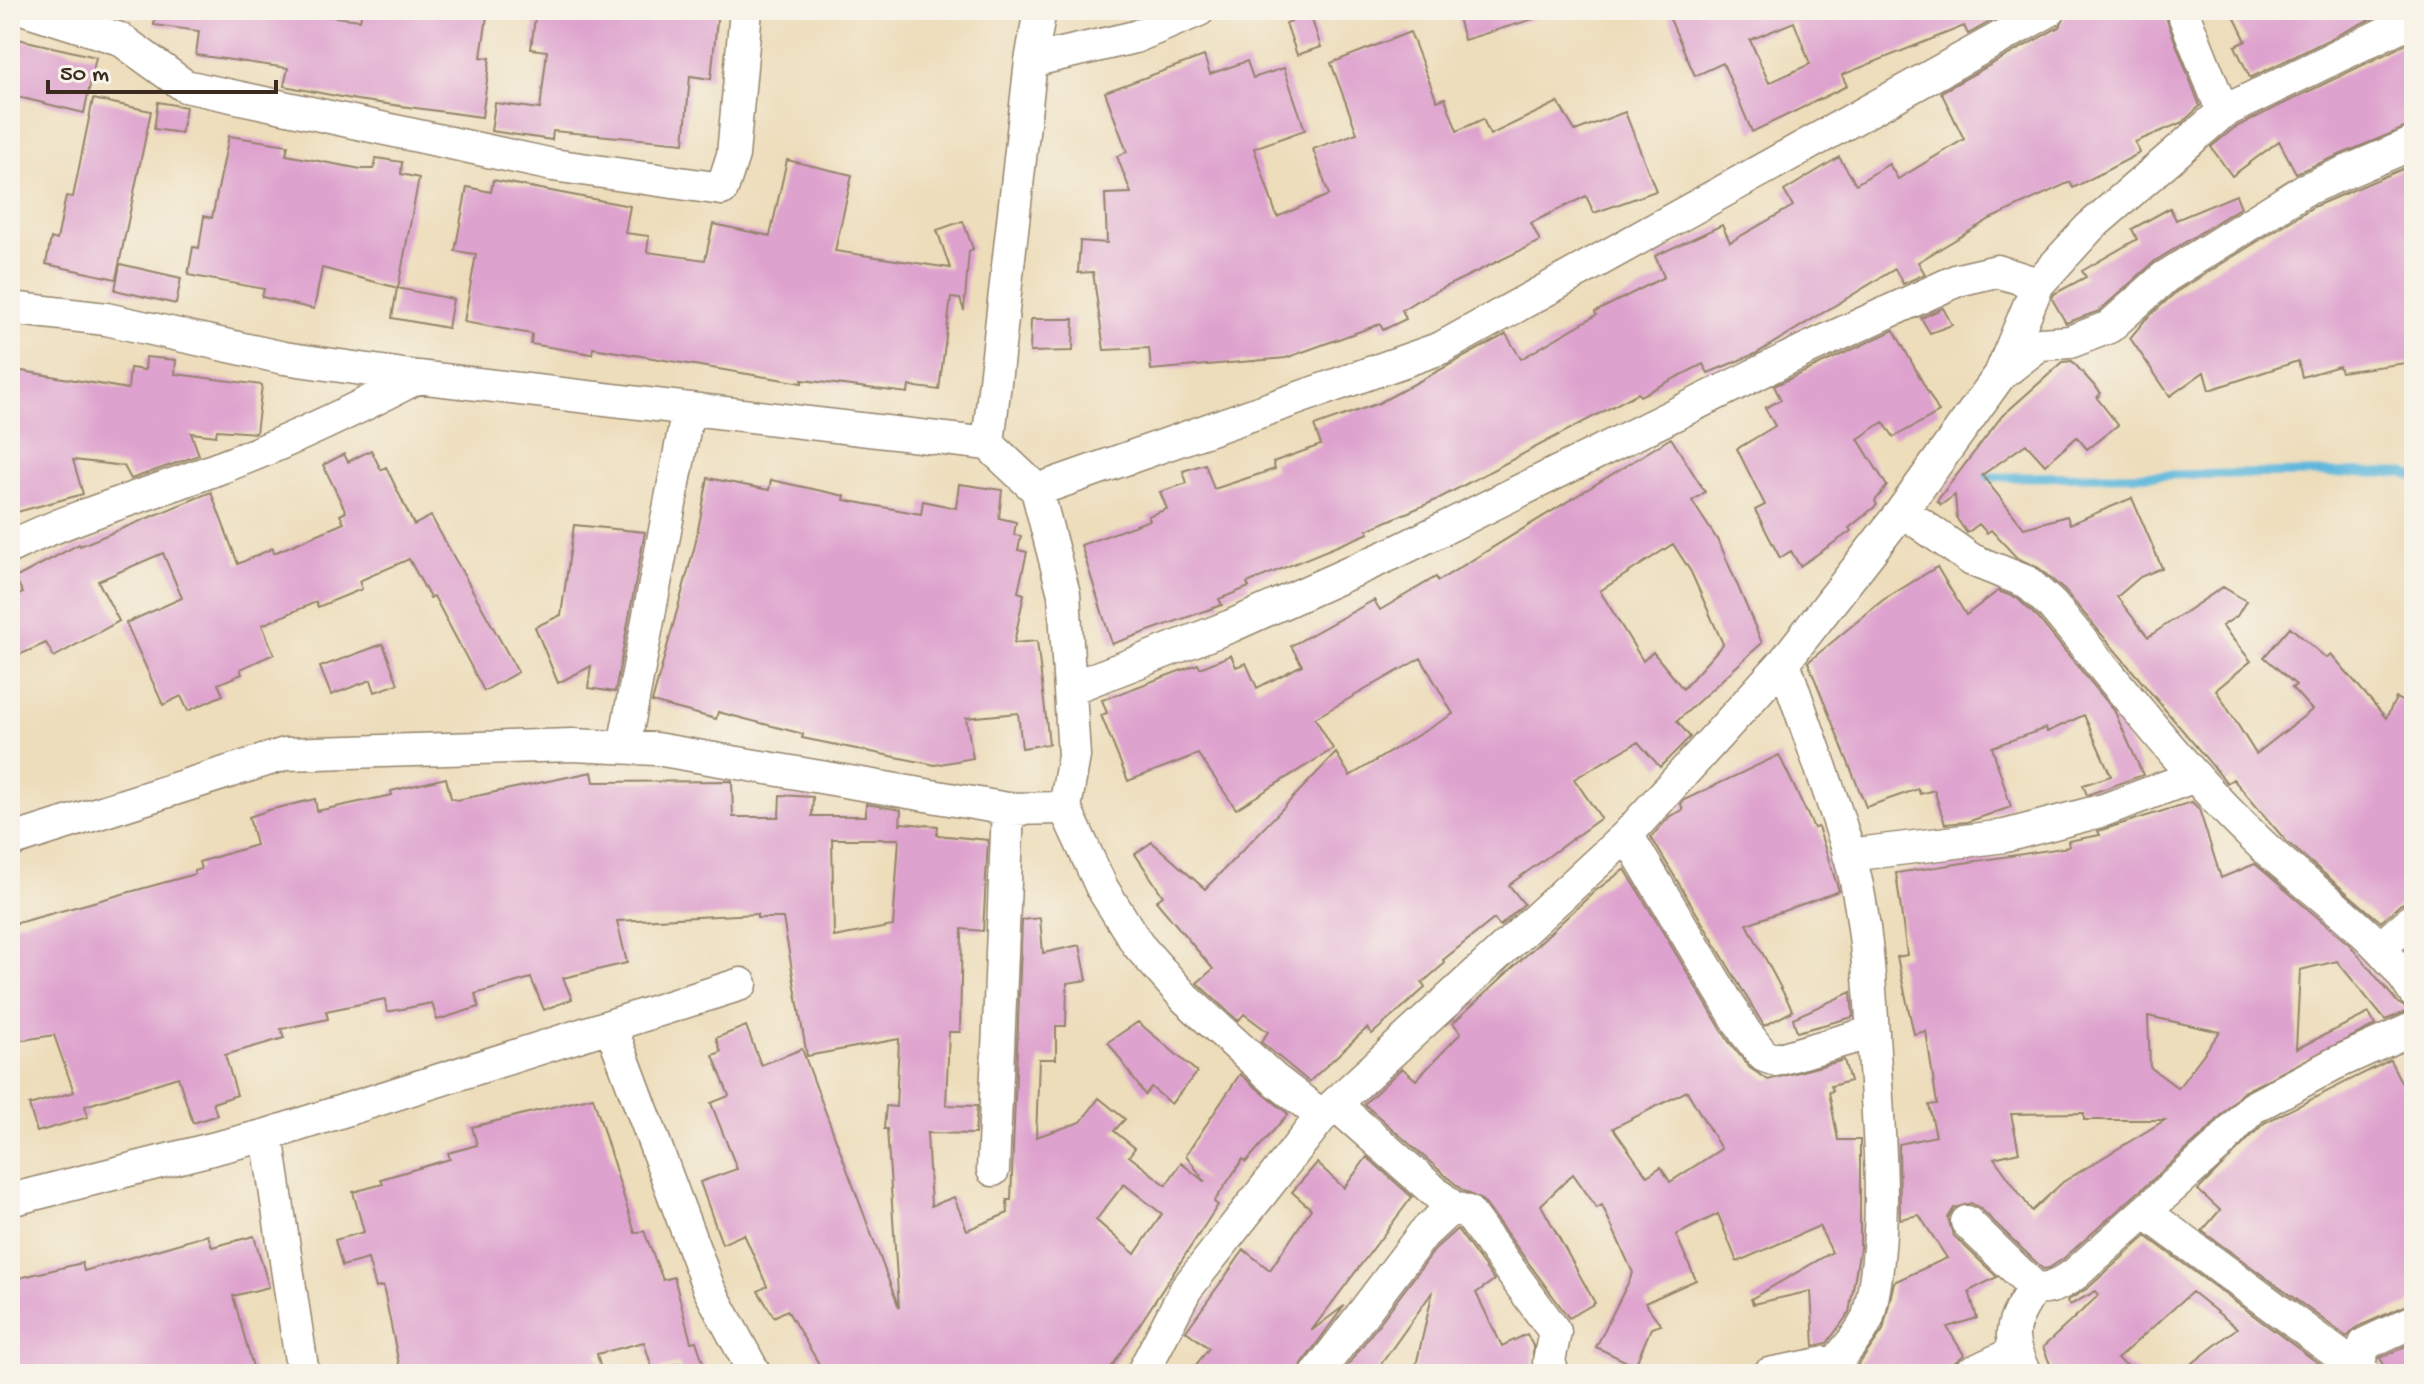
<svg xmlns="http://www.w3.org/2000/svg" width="2424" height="1384" font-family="'Gochi Hand',sans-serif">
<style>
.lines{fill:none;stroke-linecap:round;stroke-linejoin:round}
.stream{stroke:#5fb8dc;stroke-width:9}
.building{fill:#dea2ce;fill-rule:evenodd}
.street-casing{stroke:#94846c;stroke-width:35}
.street{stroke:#fff;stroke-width:32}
</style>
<rect width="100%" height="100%" fill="#f7f3e8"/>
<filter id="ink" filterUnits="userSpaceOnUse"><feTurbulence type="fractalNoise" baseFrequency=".0125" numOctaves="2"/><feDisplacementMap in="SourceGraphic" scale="16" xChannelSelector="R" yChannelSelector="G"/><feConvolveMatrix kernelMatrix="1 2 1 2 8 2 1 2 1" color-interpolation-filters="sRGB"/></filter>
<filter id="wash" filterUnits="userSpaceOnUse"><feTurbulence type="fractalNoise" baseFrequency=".006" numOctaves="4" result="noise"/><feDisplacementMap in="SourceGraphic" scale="32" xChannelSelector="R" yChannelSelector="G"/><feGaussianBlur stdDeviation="1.8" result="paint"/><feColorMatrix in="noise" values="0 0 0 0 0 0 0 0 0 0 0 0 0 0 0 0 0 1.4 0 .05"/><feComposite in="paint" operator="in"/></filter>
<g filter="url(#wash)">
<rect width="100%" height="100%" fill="#edddbb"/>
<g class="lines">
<!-- stream -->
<path class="stream" d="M1974 477C2118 478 2261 471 2404 473L2414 477"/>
</g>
<g id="blocks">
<!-- building -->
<path class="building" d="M155 10H274L360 20 362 10 402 14V10H488L481 57 490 58 482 117 357 100 284 86 288 68 196 55 199 31 154 25Z
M536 10H718L711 79 690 76 684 143 553 131 552 140 491 131 495 103 540 109 547 51 531 49Z
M1456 10H1542L1543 16 1464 40Z
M1666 10H2011L1968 34 1964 26 1842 75 1847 86 1752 132 1723 63 1695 76ZM1794 22 1810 64 1769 83 1750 40Z
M2069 10H2163L2200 106 2183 122 2135 142 2140 153 2073 188 2070 182 1990 219 1918 262 1925 274 1903 284 1895 269 1757 353 1708 373 1703 364 1640 396 1638 393 1434 501 1367 530 1369 533 1247 583 1249 587 1219 599 1222 605 1112 644 1081 545 1150 520 1148 516 1167 509 1160 492 1187 483 1183 471 1205 464 1214 489 1275 469 1273 462 1321 445 1314 426 1379 403 1506 334 1521 359 1596 315 1595 312 1664 277 1655 256 1722 225 1730 242 1793 206 1784 191 1839 157 1856 184 1889 164 1898 179 1964 139 1941 92 2059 27Z
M2231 10H2389L2250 78 2235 46 2246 41Z
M1310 14 1321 47 1297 55 1286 23Z
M1410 32 1437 101 1445 98 1457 131 1483 119 1490 135 1558 102 1575 131 1625 112 1656 191 1594 213 1586 196 1531 223 1540 241 1418 300 1402 310 1406 319 1383 330 1380 324 1286 358 1151 370 1149 348 1104 350 1093 272 1078 273 1080 241 1107 243 1105 194 1131 193 1117 156 1127 152 1105 92 1204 56 1210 74 1247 61 1253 78 1284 68 1305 130 1254 148 1277 217 1329 195 1313 149 1357 133 1331 63Z
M18 39 96 57 84 113 10 95V47L16 48Z
M2414 40V124L2296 173 2279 141 2232 176 2211 147 2234 128Z
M93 99 151 111 116 279 46 264 51 238 57 240 66 196 73 197Z
M158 102 186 107 181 133 154 129Z
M229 136 288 145 286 155 361 169H374L376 158 402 162 401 174 419 178 398 288 322 268 314 309 262 297 264 289 188 275 193 247 199 248 204 216 212 218Z
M787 160 852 175 835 251 950 268 937 230 963 221 973 249 969 251 964 311 960 299 951 298 939 390 909 386 908 393 802 380V383L593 348 592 354 531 344 532 334 464 322 476 254 455 251 467 187 491 192 493 180 630 206 625 233 649 236 647 252 705 260 713 224 770 236Z
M2414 164V362L2341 372 2339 366 2302 377 2298 361 2209 390 2204 372 2170 396 2130 338 2145 320 2176 292 2313 207Z
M2236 195 2241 207 2155 261 2099 311 2066 323 2052 299 2054 294 2086 277 2082 271 2137 239 2132 229 2170 208 2176 220Z
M120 264 181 278 176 304 115 290Z
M397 288 453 299 448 328 392 318Z
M1943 308 1952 325 1930 333 1921 318Z
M1031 319H1074L1073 351 1030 352Z
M1894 330 1939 412 1894 437 1883 422 1858 439 1887 486 1875 501 1877 505 1849 528 1851 531 1800 566 1791 551 1780 558 1755 510 1765 505 1737 449 1775 426 1765 408 1781 400 1774 386Z
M146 357 176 360 175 374 262 385 256 433 217 430 216 436 191 433 199 455 131 479 124 466 73 460 83 494 10 514V379L15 380 16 370 128 389 130 368 145 370Z
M2072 361 2101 393 2097 398 2118 425 2087 449 2077 437 2045 465 2026 444 1982 475 2024 528 2067 516 2070 524 2132 498 2162 568 2140 577 2117 597 2148 637 2223 587 2246 601 2237 616 2222 626 2251 661 2216 690 2256 754 2312 710 2292 688 2296 685 2264 657 2290 627 2326 658 2331 654 2386 718 2396 698 2414 707V900L2401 904 2381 922 2286 841 2233 779 2227 783 2065 591 2039 568 2017 558 1991 530 1987 533 1979 524 1967 533 1957 519 1955 495 1941 505 1937 501 2002 416 2063 362Z
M1671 438 1705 492 1692 501 1720 544 1762 643 1677 721 1690 737 1660 767 1638 742 1574 779 1601 818 1509 885 1524 904 1500 926 1494 919 1443 960 1445 963 1422 983 1425 988 1372 1034 1367 1028 1309 1082 1261 1042 1268 1032 1244 1014 1238 1021 1197 983 1213 969 1156 901 1163 896 1135 854 1152 842 1205 889 1336 753 1350 776 1453 714 1421 658 1315 718 1333 749 1236 809 1198 754 1128 781 1101 715 1107 713 1102 700 1198 664 1200 668 1231 655 1236 667 1246 663 1257 688 1302 665 1291 646 1374 600 1380 610 1436 577 1438 581ZM1673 544 1691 572 1723 644 1683 689 1653 652 1643 661 1600 591Z
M371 450 381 470 386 467 414 525 431 516 518 672 484 691 434 596 430 598 409 559 359 581 362 589 318 607 316 602 262 625 274 654 240 669 242 674 218 684 223 695 188 711 181 696 163 705 126 623 182 598 163 553 98 581 119 621 54 657 46 643 10 659V598L23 593 15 578 79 544 80 546 211 492 238 564 273 548 274 553 344 523 340 515 346 512 323 465 344 454 348 462Z
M708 478 769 490 771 480 845 496 844 500 921 514 923 501 956 508 959 484 1002 490 999 518 1016 522 1014 535 1021 536 1018 550 1027 552 1018 592 1024 594 1014 643 1037 641 1049 744 1022 748 1018 713 966 718 973 758 935 765 802 738 803 734 718 712 716 719 652 702 695 545Z
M574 525 645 532 615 692 588 688 591 666 558 683 535 627 561 615Z
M1937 567 1966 615 1998 591 2017 598 2038 618 2114 710 2143 775 2087 795 2083 785 2111 776 2084 715 2047 732 2046 728 1992 747 2011 807 1967 822 1945 824 1934 790 1920 794 1918 789 1866 807 1808 662 1883 600Z
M383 644 398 684 375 692 371 680 331 695 320 667Z
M1779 755 1814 828 1818 827 1839 891 1747 924 1793 1011 1764 1026 1651 837 1670 816 1683 810 1681 804 1684 800Z
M592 772 594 782 732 781 733 817H779L780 795 813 797 812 816H866V804L901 810 900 826 901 823 938 826 937 835 988 840 983 931 962 929 960 1032H949L946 1105 977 1106 975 1134 927 1133 931 1206 954 1197 967 1230 1008 1213 1007 1200H1011L1022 920 1040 918 1043 953 1080 945 1087 980 1067 983 1066 1026H1056V1059H1039L1036 1137 1081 1122 1099 1098 1125 1119 1114 1131 1135 1148 1129 1156 1166 1185 1181 1163 1205 1182 1186 1155 1240 1074 1288 1114 1246 1162 1243 1159 1214 1202 1218 1205 1107 1374H825L787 1310 774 1317 758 1291 767 1286 744 1234 722 1244 700 1182 737 1169 711 1103 729 1096 713 1055 721 1052 716 1038 746 1026 761 1065 802 1049 899 1308 887 1129H884L886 1106 896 1107 899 1039 807 1056 783 918H757V914L617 921 627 963 563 978 572 999 544 1010 531 978 475 994 479 1007 437 1020 432 1003 387 1012 385 999 326 1011 328 1019 281 1029 284 1038 225 1055 237 1095 213 1103 217 1115 193 1123 178 1077 85 1106 88 1117 37 1132 29 1105 74 1092 54 1035 10 1042V925L195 874 194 871 201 869 199 862 256 845 249 817 269 810 315 799 317 811 392 795 391 791 446 778 451 798 457 800ZM832 839H899L893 926 834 937ZM1124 1184 1162 1214 1135 1254 1096 1220Z
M2192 802 2199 809 2221 878 2255 864 2350 945 2398 1003 2410 1010 2385 1020 2337 961 2300 970 2296 1049 2369 1013 2375 1025 2243 1092 2204 1134 2063 1259 2049 1268 2043 1269 1980 1208 1971 1203 1954 1208 1948 1218 1953 1235 1997 1277 1969 1291 1977 1318 1947 1327 1964 1355 1940 1374H1852L1883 1330 1894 1282 1947 1258 1919 1215 1900 1219 1899 1144 1936 1136 1929 1105 1937 1104 1926 1031 1914 1034 1897 957 1907 955 1896 873 2069 847 2068 841 2100 835 2098 831ZM2148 1016 2220 1032 2178 1088 2150 1067ZM2084 1113V1120H2165L2063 1182 2032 1211 1994 1158 2019 1152 2011 1114Z
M1625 869 1729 1042 1750 1068 1768 1080 1844 1060 1850 1081 1831 1086 1833 1091 1829 1092 1838 1140H1860V1248L1849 1313 1827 1343 1814 1346 1811 1291 1753 1304 1751 1299 1832 1252 1819 1226 1737 1262 1718 1214 1676 1235 1696 1280 1645 1303 1661 1325 1651 1328 1635 1366 1596 1347 1633 1273 1602 1205 1597 1208 1573 1174 1541 1205 1595 1303 1569 1318 1483 1201 1462 1190 1364 1104 1402 1068 1416 1080 1461 1033 1453 1023 1595 891ZM1687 1091 1721 1149 1670 1182 1661 1167 1647 1176 1613 1128Z
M1851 992 1853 1017 1797 1032 1793 1018Z
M1138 1022 1197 1072 1171 1104 1151 1087 1145 1095 1108 1042Z
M2390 1060 2414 1108V1302L2357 1327 2347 1337 2202 1231 2220 1210 2198 1190 2264 1123Z
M593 1097 635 1233 644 1231 663 1280 674 1277 691 1342 696 1341 707 1374H682L679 1363 653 1371 644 1342 597 1354 602 1374H401L383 1286 376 1288 368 1259 342 1266 335 1240 364 1232 353 1192 383 1184 381 1179 450 1159 448 1153 477 1145 472 1127Z
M1367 1157 1412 1197 1311 1331 1344 1306 1301 1365 1293 1374H1189L1209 1348 1186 1331 1244 1250 1270 1270 1311 1209 1292 1192 1317 1163 1344 1188Z
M1457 1229 1494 1280 1476 1293 1502 1346 1527 1334 1533 1346V1374H1414L1433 1291 1374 1374H1341L1437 1247Z
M208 1235 212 1247 254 1236 269 1287 233 1296 255 1374H22L10 1332V1280L82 1263 84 1271Z
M2146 1236 2333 1374H2179L2237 1328 2192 1292 2117 1359 2142 1374H2054L2043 1347 2099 1295 2096 1291 2070 1305 2067 1301 2088 1288Z
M2414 1342V1374H2389L2380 1358Z"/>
</g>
</g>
<g filter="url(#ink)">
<use href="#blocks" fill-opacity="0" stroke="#94846c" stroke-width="2"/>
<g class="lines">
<!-- street casing -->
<g class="street-casing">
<path id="street" d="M28 10 120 39 185 86 553 165 722 189 733 155 746 10
M2182 10 2223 112
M1031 61 1135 37 1199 10
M10 308 106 319 284 358 418 377 988 444 1037 490 1064 594 1074 756 1065 808 1102 888 1138 945 1185 998 1275 1080 1322 1116
M2003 373 2040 344 2070 342 2109 327 2165 277 2304 190 2414 143
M988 444 1031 61 1040 10
M1037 490 1441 348 2050 10
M1902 511 1972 560 2027 582 2052 605C2120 686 2184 772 2261 844 2312 892 2378 932 2414 992
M10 547C75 515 144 496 211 471 283 445 351 412 418 377
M1784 662C1805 726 1830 789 1849 853 1867 916 1870 986 1874 1052 1879 1134 1889 1232 1869 1313 1864 1335 1839 1352 1831 1374
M1071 688 1231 626 1396 552 1803 351 1958 280 1997 271 2038 284
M624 747 688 409
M1627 835 1745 1032 1764 1056 1776 1060 1873 1032
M10 841 285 754 573 745 656 749 1008 809 1065 808
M1849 855 2005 836 2104 810 2195 776
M2380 948 2414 918
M611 1027 709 1289 755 1374
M267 1135 303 1374
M993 1170 1008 809
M10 1200 267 1135 741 984
M1452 1207 1468 1212 1555 1332 1549 1361 1553 1374
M2146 1213 2365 1374
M1967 1222 2034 1287C2011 1325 2005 1333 2025 1374
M2034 1287C2048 1292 2064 1282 2075 1274L2217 1147 2252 1108 2334 1064 2414 1028
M1142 1374 1186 1289 1322 1116 1627 835 1784 662 1902 511 2000 375 2038 284 2089 228 2223 112 2414 19
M1317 1374 1423 1234 1452 1207 1335 1104
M1769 1374 1836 1361
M1969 1374 2015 1352
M2355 1374 2365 1344 2414 1321"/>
</g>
<!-- street -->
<use href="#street" class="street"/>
</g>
</g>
<!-- margin -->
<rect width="2424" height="1384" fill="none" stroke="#f7f3e8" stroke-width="40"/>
<!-- scale -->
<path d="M48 80v12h228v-12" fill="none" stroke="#3b2a1e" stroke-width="4"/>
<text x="60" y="80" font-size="24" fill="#3b2a1e" stroke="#f7f3e8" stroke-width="6" paint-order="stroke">50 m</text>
</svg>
